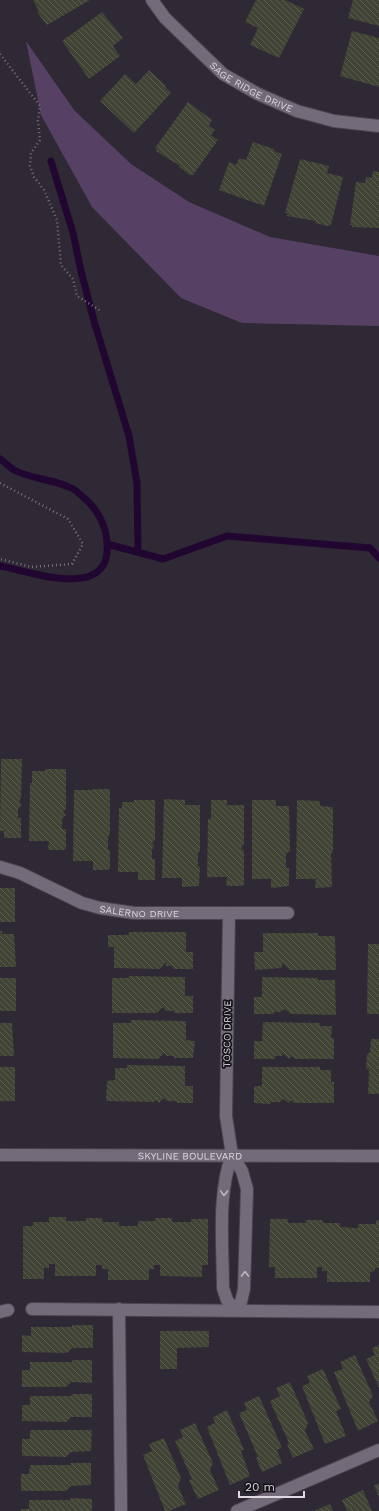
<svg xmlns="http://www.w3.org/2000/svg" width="379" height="1511" font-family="'Work Sans',sans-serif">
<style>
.green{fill:#564165}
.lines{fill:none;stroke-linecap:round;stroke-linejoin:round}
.stream{stroke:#200630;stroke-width:7}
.building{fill:url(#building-back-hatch)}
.minor-casing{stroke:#4a444f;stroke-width:14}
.path{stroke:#79737e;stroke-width:2.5;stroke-dasharray:1 3;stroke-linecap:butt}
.minor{stroke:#736b7a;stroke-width:12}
.oneway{stroke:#bdb7c2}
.labels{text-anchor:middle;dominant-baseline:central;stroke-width:3.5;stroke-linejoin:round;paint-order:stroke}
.street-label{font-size:10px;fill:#ddd8e1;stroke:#151218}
</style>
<defs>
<pattern id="building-back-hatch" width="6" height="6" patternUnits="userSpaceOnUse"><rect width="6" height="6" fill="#414334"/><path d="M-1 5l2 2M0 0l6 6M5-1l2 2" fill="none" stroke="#5c5d51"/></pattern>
</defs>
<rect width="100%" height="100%" fill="#2f2835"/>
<!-- green -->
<path class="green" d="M26 41 74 110 131 164 189 202 270 237 379 256V326L242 323 181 298 92 207 41 115Z"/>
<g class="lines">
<!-- stream -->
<path class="stream" d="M51 161 73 233 81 271 94 321 129 436 137 483 138 552
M0 459C5 462 9 467 14 470 31 479 52 479 69 487 75 489 80 494 84 498 97 508 106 526 107 542 113 602 31 572 0 566
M107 544 163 559 227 536 370 548 379 558"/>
</g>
<!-- building -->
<path class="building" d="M33 0H90L47 25 37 12 39 11Z
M256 0H285L304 9 279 58 250 45 258 28 245 22Z
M353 0H379V26L348 18Z
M102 12 123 38 113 46 120 56 89 79 62 41Z
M352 31 379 38V87L340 76Z
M149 70 166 86 165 87 171 93 134 133 100 101 125 74 136 84Z
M188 102 212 120 209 126 215 130 211 135 218 140 193 175H190L179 167 180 166 156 151 157 149 155 148Z
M253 142 274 149V151L282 154 264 206 219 190 229 162 236 165 239 158 246 160Z
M300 159 329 166 327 173 343 177 331 225 328 226 315 223 316 221 287 216 288 214 285 213Z
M373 171 379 172V228L352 227V225H350L356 182 365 183 366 177 372 178Z
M1 759H22L21 798 19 801 22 805 18 809V818H21V838H4V831H0Z
M45 769H66V809L63 812 66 815 62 819V829H66V849L64 850H50L48 849 49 841H29L30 783H32V771H45Z
M93 789H110V834L108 837V850H110V869L106 870H93V861H73L74 790H93Z
M164 799 185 800V805H200V851L198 853V866L200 867 199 886 182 887V878H162Z
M134 800H155V840L152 843 155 846 152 849V859H155V880H138V872H118L119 808H122V802H134Z
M211 800H227V805H244V844L241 848 244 851V885L241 886H228L226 885 227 877H207L208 819H211Z
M252 800H276V806H289L290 851 286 854V868H289V886L271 888V879H252Z
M297 800 320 801V806L333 807V851L331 854 332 887 315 888 316 879H296Z
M0 888H15V922H0Z
M0 931H2V934H14L16 967H0Z
M129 932H186V952H193V969H173V966H166V962L160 969 114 968V947H108V935H129Z
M263 933H318V936H335L336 970H290L283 963 281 968 255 970 254 952H263Z
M368 944H379V1014H367Z
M129 976 185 977V996H193V1013H174V1011H166L163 1007 157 1013H112V978H129Z
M262 977 318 978V980H335L336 1015 291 1014 285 1009 280 1012H274V1014H254V997H262Z
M0 978H16V1011H0Z
M131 1020 186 1021V1040L195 1041 193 1058H174V1056H167L164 1053 158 1059 113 1058V1023H131Z
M263 1022 320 1023V1026H332L331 1038H334V1059H295L292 1056 289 1059 282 1053V1056H275V1059H254V1041H262Z
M0 1023H12L14 1056H0Z
M371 1039H379V1094H368L369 1070 366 1068 367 1055 370 1052Z
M127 1065 185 1066V1086H193V1103H177V1101H167L164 1098 159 1103 156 1100 153 1102 106 1101 107 1081 115 1080V1068H127Z
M0 1067H15V1101H0Z
M262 1067H320V1070H331V1082H334V1103H294L291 1100 289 1103 283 1099 280 1102H271L270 1104 254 1103V1086H262Z
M49 1217H66V1221H86V1218H102L103 1222H119V1226H138V1221H155V1218H172V1222H191V1219H208V1265H202V1277L160 1276V1265H154V1269H149V1280H108V1269H102V1265H96V1276H55V1264H49V1268H44V1279H23V1226H33V1222H49Z
M270 1219H288V1223H306V1220H322L323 1223H340V1227L358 1228V1224H376V1220H379V1268H375V1271L370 1272V1282H327V1271H322V1267H317V1278H275V1267H269Z
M72 1325H93V1348H72L67 1353 22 1352V1335L31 1336V1327H72Z
M160 1331H209V1347L177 1348V1369H160Z
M379 1345V1388L366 1359 375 1355 372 1348Z
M355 1355 373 1396 369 1402 378 1421 358 1431 334 1372 343 1369 340 1362Z
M72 1360H92V1383L71 1382 66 1387H22V1370H30V1362H72Z
M323 1369 341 1409 336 1411 346 1436 325 1444 302 1386 310 1383 307 1376Z
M290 1382 308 1423 305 1431 314 1449 293 1458 287 1444 289 1443 270 1401 280 1396 276 1388Z
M72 1394H92V1417H71L67 1422 22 1421V1405H30V1396H71Z
M259 1396 282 1448 277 1450 282 1463 262 1472 256 1458 258 1457 239 1413 247 1410 244 1403Z
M227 1410 244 1450 241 1451 250 1476 230 1485 207 1427 215 1423 213 1417Z
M195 1423 213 1463 210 1470 219 1490 198 1499 189 1480 192 1479 175 1441 183 1437 180 1430Z
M30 1430H92L91 1451 71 1452 66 1457 22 1456V1439H30Z
M164 1438 181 1478 178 1486 186 1504 169 1511H165L143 1455 152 1451 149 1444Z
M71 1463H91V1485L71 1486 66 1491H21V1474H29L30 1465H71Z
M379 1483V1497L374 1486Z
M363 1490 372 1511H347L342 1500Z
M71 1498 92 1499V1511H21V1509H29V1500H70Z
M330 1504 333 1511H314Z"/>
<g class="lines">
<!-- minor casing -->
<g class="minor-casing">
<g id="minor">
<path id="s1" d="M152 0 165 18 223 74 258 94 297 111 334 121 379 126"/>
<path id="s2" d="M0 867 20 873 82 903 100 908 134 913H288"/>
<path d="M229 913 226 1116 232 1155 242 1171 247 1189 244 1289 241 1302 234 1310 227 1300 223 1288C223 1247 217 1194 232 1155"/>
<path id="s3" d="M0 1155 379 1156"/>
<path d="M32 1309 379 1312"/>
<path d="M119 1309 121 1511"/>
<path d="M0 1312 8 1310"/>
<path d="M237 1511 379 1450"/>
</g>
</g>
<!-- path -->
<path class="path" d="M0 54 40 106 38 121 40 140 31 153 30 166 34 177 44 190 57 220 61 265 73 279 77 296 101 311
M0 483 68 519 83 544 72 564 31 567 0 559"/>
<!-- minor -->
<use href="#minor" class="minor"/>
</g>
<!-- one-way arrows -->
<defs><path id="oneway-chevron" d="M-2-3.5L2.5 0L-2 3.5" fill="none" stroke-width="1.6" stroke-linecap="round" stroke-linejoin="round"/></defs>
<g class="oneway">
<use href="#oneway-chevron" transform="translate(224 1193) rotate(92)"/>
<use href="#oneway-chevron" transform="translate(245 1274) rotate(-89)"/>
</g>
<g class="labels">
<!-- street labels -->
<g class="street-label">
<text stroke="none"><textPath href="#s1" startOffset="134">SAGE RIDGE DRIVE</textPath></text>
<text stroke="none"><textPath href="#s2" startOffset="148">SALERNO DRIVE</textPath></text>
<text transform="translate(227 1034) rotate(-89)">TOSCO DRIVE</text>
<text stroke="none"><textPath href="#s3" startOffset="190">SKYLINE BOULEVARD</textPath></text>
</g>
</g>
<!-- scale -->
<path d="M239 1491v6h65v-6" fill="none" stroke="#ddd8e1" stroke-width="2"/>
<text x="245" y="1491" font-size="12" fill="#ddd8e1" stroke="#151218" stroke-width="3" paint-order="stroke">20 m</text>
</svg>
